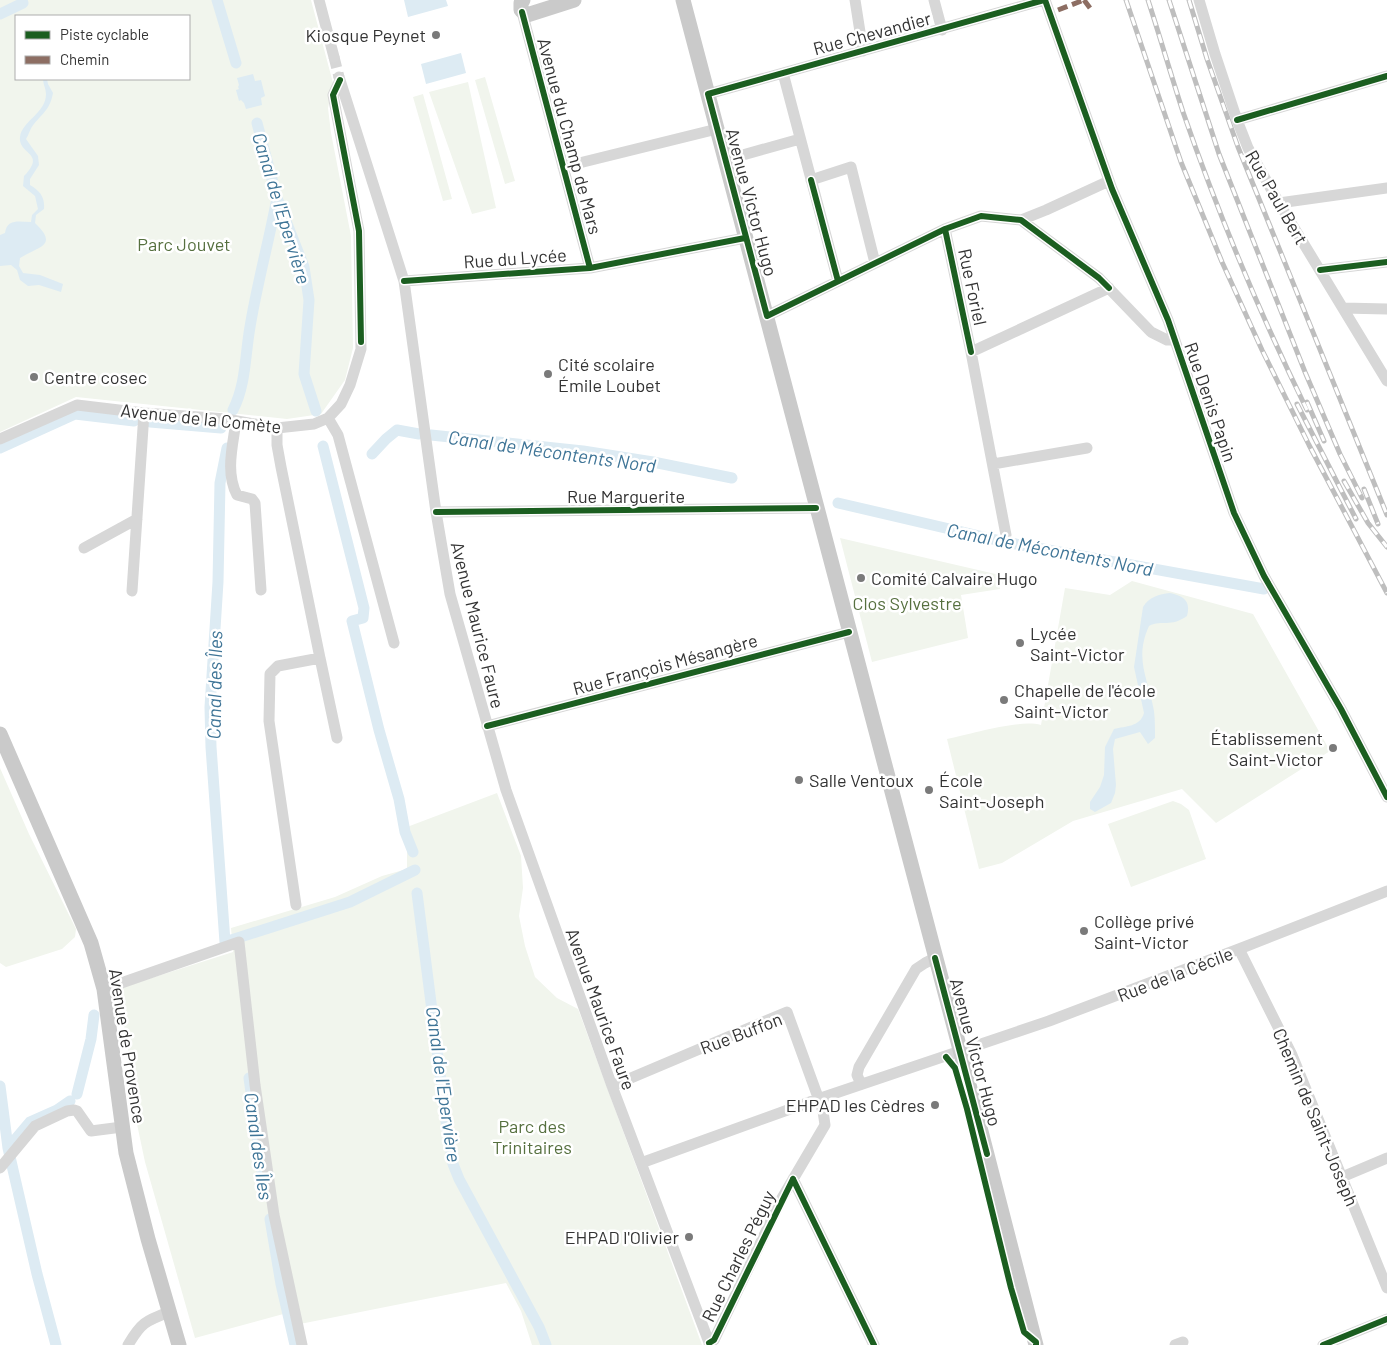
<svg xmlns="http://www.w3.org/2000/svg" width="1387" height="1345" font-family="Barlow,sans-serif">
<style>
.green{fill:#f1f5ed;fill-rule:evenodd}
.water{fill:#ddebf3}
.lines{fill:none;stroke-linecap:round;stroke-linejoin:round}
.canal{stroke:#ddebf3;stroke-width:11}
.minor-tunnel{stroke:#d6d6d6;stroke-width:11;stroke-dasharray:11 5.5;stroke-linecap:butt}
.minor{stroke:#d7d7d7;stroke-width:11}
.major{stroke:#cacaca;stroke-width:15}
.rail-casing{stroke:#bebebe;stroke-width:5}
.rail{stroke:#fff;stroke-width:3;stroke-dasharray:9;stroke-linecap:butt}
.quiet{stroke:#8d6e63;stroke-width:5;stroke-dasharray:10 5;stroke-linecap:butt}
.cycleway-casing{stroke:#fff;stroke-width:9}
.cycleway{stroke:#1b5e20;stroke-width:6}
.poi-dot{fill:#7a7a7a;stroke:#fff;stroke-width:2}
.labels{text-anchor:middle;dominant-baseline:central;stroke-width:5;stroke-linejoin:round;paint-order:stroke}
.street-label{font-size:18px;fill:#333;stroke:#fff}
.poi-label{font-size:18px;fill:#333;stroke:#fff;text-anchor:start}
.park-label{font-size:18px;fill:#56703f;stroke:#fff}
.water-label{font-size:19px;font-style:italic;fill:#3f7597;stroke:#fff}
</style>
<rect width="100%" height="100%" fill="#fff"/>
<!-- green -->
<path class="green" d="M0 0H311L333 83 328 108 331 133 351 236 353 348 345 380 321 414 287 419 76 397 0 432ZM16 16H189V79H16Z
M485 77 515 181 505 184 475 80Z
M468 82 496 208 472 214 429 92Z
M423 94 452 199 443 201 413 97Z
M840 538 1004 576 1002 585H1000V589L961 595 968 638 872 662Z
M1132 581 1253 614 1330 751 1216 823 1182 789 1073 821 1002 863 979 869 947 739C971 734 1019 719 1041 725L1065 588 1110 595Z
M0 768 29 834 76 929 75 937 62 949 6 967 0 963Z
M497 793 521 856 523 888 519 916 525 946 535 977 557 998 578 1009 702 1345H532L521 1311 506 1283 290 1326 287 1313 195 1338 145 1162 133 1105 127 1039 114 990 233 952 231 928 335 897 382 876 407 869V827Z
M1173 801 1181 804 1189 810 1206 859 1131 887 1108 824Z"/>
<!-- water -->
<path class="water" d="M404 0H446L448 6 408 17Z
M461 53 466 73 426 84 421 64Z
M253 74 255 81 261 80 265 96 261 98 262 105 246 109 244 103 241 100 239 101 236 90 239 89 238 87 239 85 237 78Z
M43 79H47L48 84 53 93C50 109 44 112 34 124 30 128 29 135 26 139L38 156 39 165 30 179V185C40 191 45 197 44 209L36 215 35 223C59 246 39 246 20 258L19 266 23 273 40 275 63 284 61 292 39 285 28 286 20 280 17 270 11 265 0 266V235L5 233C7 218 20 222 31 222L32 215 38 209 35 196 23 186 24 176C47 152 18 155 20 137 22 121 46 113 46 94 46 89 43 84 43 79Z
M1170 593C1184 596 1191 601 1187 616 1170 628 1163 619 1149 626 1134 659 1148 678 1154 711 1155 719 1155 729 1155 738L1148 744 1140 732 1115 739 1113 749 1116 785 1115 793 1111 803 1095 812 1090 809V802L1100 787 1104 775 1105 747 1114 729C1126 726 1140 727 1144 713L1134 667 1143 607C1149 597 1159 594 1170 593Z"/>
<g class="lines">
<!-- canal -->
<path class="canal" d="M217 0 236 63
M0 14 23 3
M257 123 277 198 304 267 309 300 304 374 316 411
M233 410C246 385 245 355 250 327 257 284 269 241 277 198
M150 422 221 428
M431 435 583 451 653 462 732 478
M323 446 364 608 363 618 352 621 379 730 399 799 405 832 413 852
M0 448 75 414 134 421
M372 454 386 439 397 430 419 434
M838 503 1005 542 1264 589
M417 893 447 1128 453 1164 459 1179 539 1327 546 1345
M228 941 350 902 415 870
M225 942 211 747 210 707 218 582 220 483 227 448
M249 1078 264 1186
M0 1086 8 1148 37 1274 56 1345
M77 1094 91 1039 94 1015
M8 1148 30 1122 57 1110 70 1101
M270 1219 281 1284 295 1345"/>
<!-- minor-tunnel -->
<path class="minor-tunnel" d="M334 57 339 77"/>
<!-- minor -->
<path class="minor" d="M319 0 334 57
M855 0 863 51
M934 0 942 30
M1045 0 1112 189 1168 320 1234 513 1264 576 1341 709 1387 797
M1199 0 1215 54 1237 120 1248 148 1279 203 1387 381
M522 12 590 268
M783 73 838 281
M339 77 404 281 436 512 450 594 506 790 612 1086 710 1345
M708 94 1044 0
M1237 120 1387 76
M725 160 800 139
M563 167 717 129
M811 180 851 167 875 263
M1279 203 1387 188
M1021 220 1046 210 1109 181
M945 229 971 352 1006 535
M1320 270 1387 262
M404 281 590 268 745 238
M1343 308 1387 309
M767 316 945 229 981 216 1021 220 1099 278 1151 332 1167 340 1174 339
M971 352 1109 288
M328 418 338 435 394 643
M236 421C233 445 225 472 237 495L252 499 255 503 261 590
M277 428V445L281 467 320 658 278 666 270 674 269 721 296 905
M0 439 77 405 144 413 226 419 277 428 314 424 328 418 341 404 350 385 361 349 359 231 333 95 340 80
M993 464 1087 448
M436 512 816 508
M84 548 137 519
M132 591 144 413
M320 658 337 738
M487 726 849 632
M1239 949 1292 1055 1387 1288
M104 989 239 942 255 1085 274 1215 302 1345
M861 1084 857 1075 859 1067 916 969 925 963 935 958
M612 1086 787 1012 823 1111 825 1125 782 1198 714 1340 709 1343
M641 1163 818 1099 1049 1021 1239 949 1387 891
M0 1168 35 1126 67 1111 74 1110 77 1111 91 1131 122 1127
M1342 1177 1387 1158
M793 1179 874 1345
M128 1345C141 1323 145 1321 169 1312
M1175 1345 1183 1342
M1323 1345 1387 1319"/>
<!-- major -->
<path class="major" d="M523 0 521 3V10L527 15 574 0
M683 0 957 1038 1036 1345
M0 734 91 943 104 989 126 1153 148 1239 179 1345"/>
<!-- rail casing -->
<g class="rail-casing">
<path id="rail" d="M1126 0 1181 162 1222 262 1262 350 1309 445 1387 593
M1148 0C1160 37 1171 75 1183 112 1218 213 1260 314 1307 410
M1169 0 1219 154 1305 372 1340 454 1362 498
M1189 0 1207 59 1238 147 1387 515
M1307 402 1324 441
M1297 404 1356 519
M1344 481 1368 523 1387 547
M1364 489 1378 524"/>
</g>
<!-- rail -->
<use href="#rail" class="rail"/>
<!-- quiet -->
<path class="quiet" d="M1084 0 1090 8
M1058 10 1084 0"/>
<!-- cycleway casing -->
<g class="cycleway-casing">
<path id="cycleway" d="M1044 0 708 94 767 316 945 229 981 216 1021 220 1099 278 1109 288
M1045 0 1112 189 1168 320 1234 513 1264 576 1341 709 1387 797
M522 12 590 268
M340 80 333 95 359 231 361 342
M1237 120 1387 76
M811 180 838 281
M945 229 971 352
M1320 270 1387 262
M404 281 590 268 745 238
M436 512 816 508
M487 726 849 632
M935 958 987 1154
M946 1057 955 1068 967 1109 1011 1288 1024 1332 1036 1342V1345
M793 1179 874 1345
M709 1343 714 1340 793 1179
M1323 1345 1387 1319"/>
</g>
<!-- cycleway -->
<use href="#cycleway" class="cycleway"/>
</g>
<!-- markers -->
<g class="poi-dot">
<circle cx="436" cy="35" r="5"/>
<circle cx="548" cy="374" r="5"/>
<circle cx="34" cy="377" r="5"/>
<circle cx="861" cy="578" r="5"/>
<circle cx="1020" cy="643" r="5"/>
<circle cx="1004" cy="700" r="5"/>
<circle cx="1333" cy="748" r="5"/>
<circle cx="799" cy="780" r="5"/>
<circle cx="929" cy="790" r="5"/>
<circle cx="1084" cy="931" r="5"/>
<circle cx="935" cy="1105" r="5"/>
<circle cx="689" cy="1237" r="5"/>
</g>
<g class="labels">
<!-- street labels -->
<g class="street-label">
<text transform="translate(872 33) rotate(-15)">Rue Chevandier</text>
<text transform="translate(570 136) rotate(75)">Avenue du Champ de Mars</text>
<text transform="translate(1277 197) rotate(60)">Rue Paul Bert</text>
<text transform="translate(752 202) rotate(75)">Avenue Victor Hugo</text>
<text transform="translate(515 258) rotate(-4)">Rue du Lycée</text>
<text transform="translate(973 287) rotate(78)">Rue Foriel</text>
<text transform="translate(1211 402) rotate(71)">Rue Denis Papin</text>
<text transform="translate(201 418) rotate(6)">Avenue de la Comète</text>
<text x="626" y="496">Rue Marguerite</text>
<text transform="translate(478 625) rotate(76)">Avenue Maurice Faure</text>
<text transform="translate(665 664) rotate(-15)">Rue François Mésangère</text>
<text transform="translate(1175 974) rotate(-21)">Rue de la Cécile</text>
<text transform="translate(601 1009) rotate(70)">Avenue Maurice Faure</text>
<text transform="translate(741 1033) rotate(-21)">Rue Buffon</text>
<text transform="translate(128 1046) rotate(81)">Avenue de Provence</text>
<text transform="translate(976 1052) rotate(75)">Avenue Victor Hugo</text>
<text transform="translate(1316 1117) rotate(67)">Chemin de Saint-Joseph</text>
<text transform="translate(738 1256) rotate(-64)">Rue Charles Péguy</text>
</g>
<!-- poi labels -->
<g class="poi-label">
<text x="426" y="35" text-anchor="end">Kiosque Peynet</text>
<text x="558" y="364">Cité scolaire<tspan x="558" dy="21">Émile Loubet</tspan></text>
<text x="44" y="377">Centre cosec</text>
<text x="871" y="578">Comité Calvaire Hugo</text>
<text x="1030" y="633">Lycée<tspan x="1030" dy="21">Saint-Victor</tspan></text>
<text x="1014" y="690">Chapelle de l'école<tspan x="1014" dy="21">Saint-Victor</tspan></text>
<text x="1323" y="738" text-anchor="end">Établissement<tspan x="1323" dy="21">Saint-Victor</tspan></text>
<text x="809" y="780">Salle Ventoux</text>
<text x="939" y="780">École<tspan x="939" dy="21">Saint-Joseph</tspan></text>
<text x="1094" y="921">Collège privé<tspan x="1094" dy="21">Saint-Victor</tspan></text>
<text x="925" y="1105" text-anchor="end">EHPAD les Cèdres</text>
<text x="679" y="1237" text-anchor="end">EHPAD l'Olivier</text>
</g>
<!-- park labels -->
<g class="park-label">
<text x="184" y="244">Parc Jouvet</text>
<text x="907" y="603">Clos Sylvestre</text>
<text x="532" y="1126">Parc des<tspan x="532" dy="21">Trinitaires</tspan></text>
</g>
<!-- water labels -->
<g class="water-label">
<text transform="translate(282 208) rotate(73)">Canal de l'Epervière</text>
<text transform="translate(552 451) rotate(8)">Canal de Mécontents Nord</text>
<text transform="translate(1050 549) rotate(11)">Canal de Mécontents Nord</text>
<text transform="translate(214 685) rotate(-89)">Canal des Îles</text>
<text transform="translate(444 1084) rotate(82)">Canal de l'Epervière</text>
<text transform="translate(259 1146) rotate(82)">Canal des Îles</text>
</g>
</g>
<!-- legend -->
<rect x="15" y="15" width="175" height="65" fill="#ffffff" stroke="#adadad"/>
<rect x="25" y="31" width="25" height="8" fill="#1b5e20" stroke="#adadad"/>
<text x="60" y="40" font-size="15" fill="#333333">Piste cyclable</text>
<rect x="25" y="56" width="25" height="8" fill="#8d6e63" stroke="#adadad"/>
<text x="60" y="65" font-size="15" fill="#333333">Chemin</text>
</svg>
